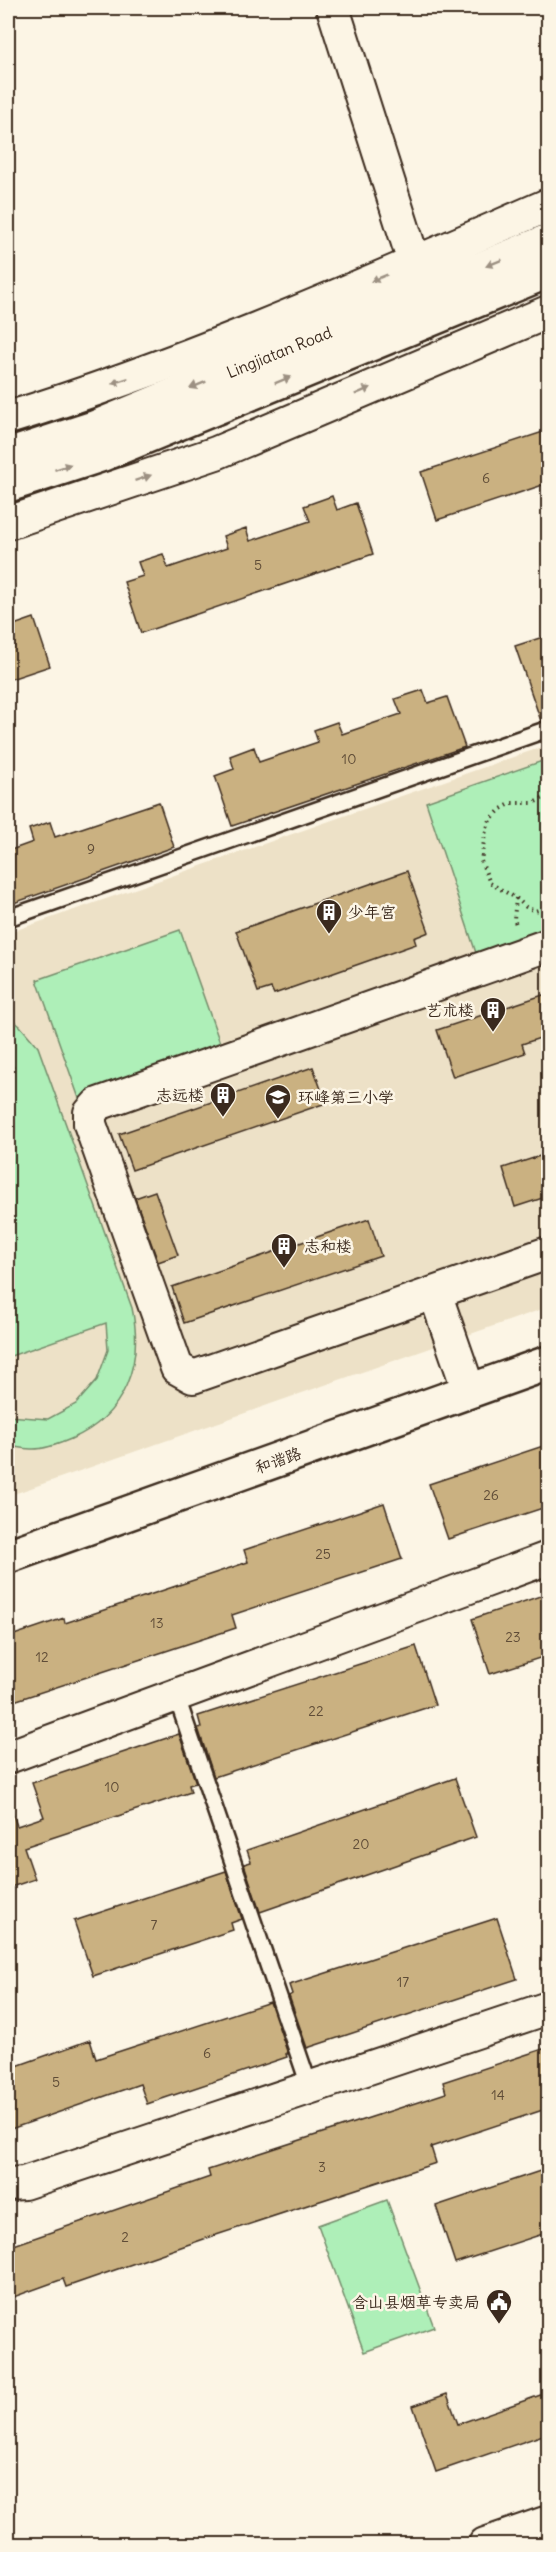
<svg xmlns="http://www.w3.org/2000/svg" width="556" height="2552" font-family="Delius,'LXGW WenKai TC',sans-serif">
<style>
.built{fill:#ede1c7}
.green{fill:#aeefb8;stroke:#748c6b;stroke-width:1.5}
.building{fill:#cab181;stroke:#3b2a1e;stroke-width:1.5}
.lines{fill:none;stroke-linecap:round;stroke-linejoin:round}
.service-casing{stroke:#3b2a1e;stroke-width:20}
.minor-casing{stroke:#3b2a1e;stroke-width:36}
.tertiary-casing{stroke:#3b2a1e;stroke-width:38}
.secondary-casing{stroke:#3b2a1e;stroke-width:38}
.path{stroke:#3b2a1e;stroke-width:4;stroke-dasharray:1.5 4.5;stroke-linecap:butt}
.service{stroke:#fcf5e5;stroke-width:15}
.minor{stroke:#fcf5e5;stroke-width:32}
.tertiary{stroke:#fcf5e5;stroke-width:33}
.secondary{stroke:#fcf5e5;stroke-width:33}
.oneway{fill:#9c9082}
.labels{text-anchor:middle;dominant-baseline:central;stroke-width:5;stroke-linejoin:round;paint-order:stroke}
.number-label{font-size:14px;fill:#5f4c37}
.street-label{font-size:16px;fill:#3b2a1e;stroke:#fcf5e5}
.poi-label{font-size:16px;fill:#3b2a1e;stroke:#fcf5e5;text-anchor:start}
</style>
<rect width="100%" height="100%" fill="#fcf5e5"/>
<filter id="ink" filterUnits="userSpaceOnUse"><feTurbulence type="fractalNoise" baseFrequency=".0167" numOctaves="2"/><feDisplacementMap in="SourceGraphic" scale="12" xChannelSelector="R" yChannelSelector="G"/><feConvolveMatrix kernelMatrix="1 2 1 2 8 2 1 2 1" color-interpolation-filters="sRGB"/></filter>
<g filter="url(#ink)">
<!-- built -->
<path class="built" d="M548 745V1307L8 1496V933Z"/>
<!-- green -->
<path class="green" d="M548 759V938L479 962 426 802Z
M180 930 224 1054 81 1104 37 980Z
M8 1016 20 1026 38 1047 132 1308C144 1363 125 1416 71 1439 59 1444 44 1450 31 1449 23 1449 15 1447 8 1446V1416L48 1419 76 1404 97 1380 108 1350 106 1323 8 1357V1069L14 1067 8 1059Z
M387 2200 434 2327 364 2352 318 2225Z"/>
<!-- building -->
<path class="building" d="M549 430V483L437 520 421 472Z
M332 496 337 510 356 503 373 554 141 633 124 582 143 576 138 562 163 554 168 568 227 548 223 536 246 528 250 541 310 521 304 506Z
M34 618 50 666 8 680V627Z
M549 635V719L541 721 515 646Z
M423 690 428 703 447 697 465 747 232 826 215 776 234 769 230 756 254 747 259 762 318 742 314 730 337 722 342 734 401 714 395 699Z
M159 802 174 847 8 905V851L33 842 29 829 50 822 55 837Z
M407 871 429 932 414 938 416 944 274 994 271 988 258 992 236 931Z
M549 993V1035L522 1044 525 1053 453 1077 437 1030Z
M313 1067 326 1103 132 1170 119 1134Z
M549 1153V1196L515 1207 503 1168Z
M155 1191 178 1255 158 1262 135 1198Z
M369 1219 381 1256 184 1323 172 1287Z
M549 1444V1506L448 1539 429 1484Z
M384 1503 402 1559 232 1615 236 1628 8 1703V1637L64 1618 65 1623 248 1562 244 1550Z
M549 1593V1655L490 1674 472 1619Z
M416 1646 435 1705 214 1777 198 1728 201 1727 198 1716Z
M179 1734 196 1783 189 1785 191 1792 24 1847 35 1879 8 1888V1810L11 1809 17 1826 44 1817 32 1783Z
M455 1778 476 1837 260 1912 244 1864 251 1862 247 1850Z
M226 1871 242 1919 231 1923 233 1930 93 1976 74 1921Z
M497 1918 517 1979 307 2048 289 1996 292 1994 289 1985Z
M270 2002 288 2054H286L287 2057 147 2104 140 2084 8 2130V2069L90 2040 96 2059Z
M549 2047V2108L431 2147 436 2163 204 2239 66 2287 63 2279 8 2299V2247L210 2177 208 2170 446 2093 443 2082Z
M549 2168V2232L455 2263 436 2206Z
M549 2392V2433L436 2472 413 2406 447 2394 458 2424Z"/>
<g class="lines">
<!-- service casing -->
<g class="service-casing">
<path id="service" d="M8 918 548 729
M176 1695 310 2088"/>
</g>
<!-- minor casing -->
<g class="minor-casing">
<path id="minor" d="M333 8 420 281
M8 418C193 361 370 282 548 205
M8 523 216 453 548 312
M548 945 98 1104 90 1113V1124L177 1368 193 1377 548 1253
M435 1293 469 1391
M8 1757 548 1558
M8 2184 24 2183 548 2008
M485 2544 548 2522"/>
</g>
<!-- tertiary casing -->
<g class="tertiary-casing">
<path id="tertiary" d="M8 1556 548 1363"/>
</g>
<!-- secondary casing -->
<g class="secondary-casing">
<path id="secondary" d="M8 456 94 428 548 241
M8 485 103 454 548 271"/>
</g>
<!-- path -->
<path class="path" d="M548 796 533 803H512L501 809 490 820 485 834 481 861 490 883 516 898 526 907 535 911 545 908 548 902
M516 898 514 919 517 927"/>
<!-- service -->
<use href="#service" class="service"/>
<!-- minor -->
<use href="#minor" class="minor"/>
<!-- tertiary -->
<use href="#tertiary" class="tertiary"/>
<!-- secondary -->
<use href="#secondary" class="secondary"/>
</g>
<!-- one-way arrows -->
<defs><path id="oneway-solid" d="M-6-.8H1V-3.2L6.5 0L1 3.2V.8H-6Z" transform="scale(1.5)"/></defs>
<g class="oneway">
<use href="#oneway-solid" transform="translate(494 263) rotate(158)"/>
<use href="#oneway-solid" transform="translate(379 278) rotate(157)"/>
<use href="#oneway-solid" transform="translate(283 380) rotate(-22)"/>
<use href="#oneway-solid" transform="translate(120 381) rotate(161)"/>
<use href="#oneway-solid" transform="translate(198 385) rotate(158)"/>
<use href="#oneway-solid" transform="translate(363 391) rotate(-23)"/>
<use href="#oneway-solid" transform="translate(63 467) rotate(-18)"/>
<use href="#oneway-solid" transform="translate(143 478) rotate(-19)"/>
</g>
</g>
<!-- icons -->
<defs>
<g id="building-pin" transform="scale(1.35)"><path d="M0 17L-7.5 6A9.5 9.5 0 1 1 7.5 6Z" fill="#3b2a1e" stroke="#fcf5e5"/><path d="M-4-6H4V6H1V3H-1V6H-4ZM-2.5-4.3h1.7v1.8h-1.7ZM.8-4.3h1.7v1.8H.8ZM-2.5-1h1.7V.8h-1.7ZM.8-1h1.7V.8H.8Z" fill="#fff"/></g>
<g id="school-pin" transform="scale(1.35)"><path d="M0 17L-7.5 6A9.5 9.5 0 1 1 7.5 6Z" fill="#3b2a1e" stroke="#fcf5e5"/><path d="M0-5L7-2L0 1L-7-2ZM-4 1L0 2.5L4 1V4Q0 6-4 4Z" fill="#fff"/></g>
<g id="civic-pin" transform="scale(1.35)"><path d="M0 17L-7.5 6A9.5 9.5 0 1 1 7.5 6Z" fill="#3b2a1e" stroke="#fcf5e5"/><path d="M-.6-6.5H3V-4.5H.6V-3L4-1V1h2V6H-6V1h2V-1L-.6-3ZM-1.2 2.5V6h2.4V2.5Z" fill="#fff"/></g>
</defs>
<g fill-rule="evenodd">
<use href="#building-pin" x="329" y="912"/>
<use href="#building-pin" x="493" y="1010"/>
<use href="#building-pin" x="223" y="1095"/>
<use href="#school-pin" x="278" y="1097"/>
<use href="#building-pin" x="284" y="1246"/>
<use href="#civic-pin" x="499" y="2302"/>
</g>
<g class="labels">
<!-- number labels -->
<g class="number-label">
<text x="486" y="478">6</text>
<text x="258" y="565">5</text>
<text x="349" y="759">10</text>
<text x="91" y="849">9</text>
<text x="491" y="1495">26</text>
<text x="323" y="1554">25</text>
<text x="157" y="1623">13</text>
<text x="513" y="1637">23</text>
<text x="42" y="1657">12</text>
<text x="316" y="1711">22</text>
<text x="112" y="1787">10</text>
<text x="361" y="1844">20</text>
<text x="154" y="1925">7</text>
<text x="403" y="1982">17</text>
<text x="207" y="2053">6</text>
<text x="56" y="2082">5</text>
<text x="498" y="2095">14</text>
<text x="322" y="2167">3</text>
<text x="125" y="2237">2</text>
</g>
<!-- street labels -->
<g class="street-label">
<text transform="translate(279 352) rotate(-22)">Lingjiatan Road</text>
<text transform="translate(278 1460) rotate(-20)">和谐路</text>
</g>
<!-- poi labels -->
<g class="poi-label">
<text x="348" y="912">少年宫</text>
<text x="474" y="1010" text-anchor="end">艺术楼</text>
<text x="204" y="1095" text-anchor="end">志远楼</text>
<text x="298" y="1097">环峰第三小学</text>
<text x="304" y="1246">志和楼</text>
<text x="480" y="2302" text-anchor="end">含山县烟草专卖局</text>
</g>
</g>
<!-- margin -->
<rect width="556" height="2552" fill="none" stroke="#fcf5e5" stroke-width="30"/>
<rect x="15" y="15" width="526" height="2522" fill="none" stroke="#3b2a1e" stroke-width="2" filter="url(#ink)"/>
</svg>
